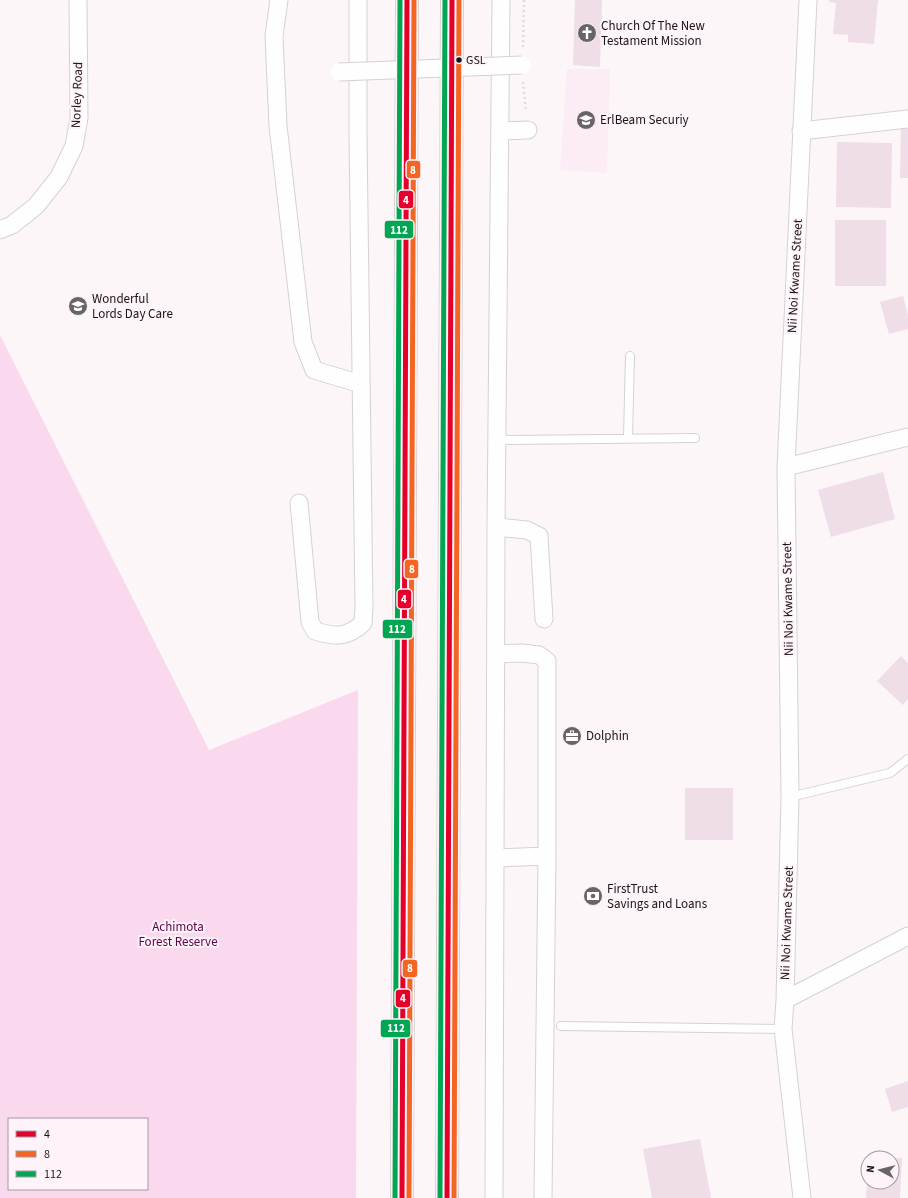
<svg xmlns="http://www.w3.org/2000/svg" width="908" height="1198" font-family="'Source Sans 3',sans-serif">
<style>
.built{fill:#fbecf5}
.green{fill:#fad9ee;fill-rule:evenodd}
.building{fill:#efdde8}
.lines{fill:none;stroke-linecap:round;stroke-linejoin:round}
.lane-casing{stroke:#d5d1d3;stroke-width:10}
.street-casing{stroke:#d5d1d3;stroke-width:19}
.highway-casing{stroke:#d5d1d3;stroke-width:24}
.path{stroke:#dddcdd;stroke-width:2.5;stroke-dasharray:2 3;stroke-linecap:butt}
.lane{stroke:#fffefe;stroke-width:8}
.street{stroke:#fffefe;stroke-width:17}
.highway{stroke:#fffefe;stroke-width:22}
.street-bridge-casing{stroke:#d5d1d3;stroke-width:19;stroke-linecap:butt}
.street-bridge{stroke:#fffefe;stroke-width:17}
.bus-1-casing{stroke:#fff3fa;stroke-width:8}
.bus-2-casing{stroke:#fff3fa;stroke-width:8}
.bus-3-casing{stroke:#fff3fa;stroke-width:8}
.bus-1{stroke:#e4002b;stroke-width:5}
.bus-2{stroke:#f26522;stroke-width:5}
.bus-3{stroke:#00a651;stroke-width:5}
.bus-dot{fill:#1a1518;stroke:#fff3fa;stroke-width:1.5}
.labels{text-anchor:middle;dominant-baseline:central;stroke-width:4;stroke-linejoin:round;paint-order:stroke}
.bus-label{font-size:12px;fill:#1a1518;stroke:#fff3fa;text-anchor:start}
.poi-label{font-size:13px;fill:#1a1518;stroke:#fff3fa;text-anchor:start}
.street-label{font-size:13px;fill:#1a1518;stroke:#fff3fa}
.park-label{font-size:13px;fill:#5d0348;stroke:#fff3fa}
.line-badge{stroke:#fff3fa;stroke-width:1.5}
.badge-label{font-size:11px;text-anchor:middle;font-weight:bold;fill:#fff}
</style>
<rect width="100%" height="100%" fill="#fcf6f9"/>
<!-- built -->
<path class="built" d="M567 69H610L607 173 560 170Z"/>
<!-- green -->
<path class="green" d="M0 335 209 750 358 690 356 1198H0ZM9 1119H147V1189H9Z"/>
<!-- building -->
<path class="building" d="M575 0H602L600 67 573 65Z
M829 0H878L874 44 848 42V35L833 34 836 3 829 2Z
M901 122H908V178H900Z
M837 142 892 143 891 208 836 207Z
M835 220H886V286H835Z
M903 296 908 315V329L889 334 880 302Z
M883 472 895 519 831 537 818 490Z
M901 656 908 663V699L903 705 877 681Z
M685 788H733V840H685Z
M908 1081V1107L892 1112 885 1089Z
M700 1139 711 1198H652L643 1149Z
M892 1158H902L900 1198H866L867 1182H892Z"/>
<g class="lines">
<!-- lane casing -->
<g class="lane-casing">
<path id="lane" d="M628 438 630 356
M497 440 695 438
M790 797 890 773 908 759
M561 1026 783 1029"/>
</g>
<!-- street casing -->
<g class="street-casing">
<path id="street" d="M279 0 274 36 278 126 303 342 314 370 361 384
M500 131 528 130
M801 131 908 119
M0 230 12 225 36 206 59 177 74 146 79 118 78 0
M786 467 908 437
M299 503 310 622 315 631C335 637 347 638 363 623L364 607 358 133V0
M496 527 527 530 539 536 544 619
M496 654 522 653 539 655 547 661V856L543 1198
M496 858 547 856
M785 1000 908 936
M494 1198 496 527 501 0
M802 1198 783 1029 785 1000 790 797 786 467 808 0"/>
</g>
<!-- highway casing -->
<g class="highway-casing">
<path id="highway" d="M402 1198 407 0
M447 1198 452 0"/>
</g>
<!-- path -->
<path class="path" d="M523 47 524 0
M523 82 526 111"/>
<!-- lane -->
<use href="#lane" class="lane"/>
<!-- street -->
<use href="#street" class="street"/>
<!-- highway -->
<use href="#highway" class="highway"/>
<!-- street-bridge casing -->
<g class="street-bridge-casing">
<path id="street-bridge" d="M339 72 522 65"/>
</g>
<!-- street-bridge -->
<use href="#street-bridge" class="street-bridge"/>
<!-- bus-1 casing -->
<g class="bus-1-casing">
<path id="bus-1" d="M402 1198 407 0
M447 1198 452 0"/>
</g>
<!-- bus-2 casing -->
<g class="bus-2-casing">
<path id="bus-2" d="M409 1198 414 0
M454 1198 459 0"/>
</g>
<!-- bus-3 casing -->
<g class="bus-3-casing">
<path id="bus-3" d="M395 1198 400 0
M440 1198 445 0"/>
</g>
<!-- bus-1 -->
<use href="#bus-1" class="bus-1"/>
<!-- bus-2 -->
<use href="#bus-2" class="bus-2"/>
<!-- bus-3 -->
<use href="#bus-3" class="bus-3"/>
</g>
<!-- icons -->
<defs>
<g id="church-disc" transform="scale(1)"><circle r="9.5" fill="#696467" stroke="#fff3fa"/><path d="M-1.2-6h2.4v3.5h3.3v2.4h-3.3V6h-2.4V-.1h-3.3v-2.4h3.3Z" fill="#fff"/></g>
<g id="school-disc" transform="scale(1)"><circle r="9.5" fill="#696467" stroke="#fff3fa"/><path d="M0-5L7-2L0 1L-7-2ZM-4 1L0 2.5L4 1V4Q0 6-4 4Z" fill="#fff"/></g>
<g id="office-disc" transform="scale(1)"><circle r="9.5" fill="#696467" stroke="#fff3fa"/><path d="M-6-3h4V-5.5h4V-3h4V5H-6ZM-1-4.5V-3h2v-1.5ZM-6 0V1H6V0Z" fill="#fff"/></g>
<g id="bank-disc" transform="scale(1)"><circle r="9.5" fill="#696467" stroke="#fff3fa"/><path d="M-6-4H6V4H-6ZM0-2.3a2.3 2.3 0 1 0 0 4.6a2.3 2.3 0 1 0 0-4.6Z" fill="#fff"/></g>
</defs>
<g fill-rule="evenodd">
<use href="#church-disc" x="587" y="33"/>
<use href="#school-disc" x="586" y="120"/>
<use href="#school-disc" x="78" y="306"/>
<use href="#office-disc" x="572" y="736"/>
<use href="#bank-disc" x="593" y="896"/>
</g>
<!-- markers -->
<circle class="bus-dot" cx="459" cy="60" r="3.5"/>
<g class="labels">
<!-- bus labels -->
<g class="bus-label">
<text x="466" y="60">GSL</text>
</g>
<!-- poi labels -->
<g class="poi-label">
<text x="601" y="26">Church Of The New<tspan x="601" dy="15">Testament Mission</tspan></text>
<text x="600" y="120">ErlBeam Securiy</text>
<text x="92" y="299">Wonderful<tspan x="92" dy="15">Lords Day Care</tspan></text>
<text x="586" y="736">Dolphin</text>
<text x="607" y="889">FirstTrust<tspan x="607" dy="15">Savings and Loans</tspan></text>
</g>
<!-- street labels -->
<g class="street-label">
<text transform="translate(77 95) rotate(-88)">Norley Road</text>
<text transform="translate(795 276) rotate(-87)">Nii Noi Kwame Street</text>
<text transform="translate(788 599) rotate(-91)">Nii Noi Kwame Street</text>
<text transform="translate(787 923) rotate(-88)">Nii Noi Kwame Street</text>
</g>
<!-- park labels -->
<g class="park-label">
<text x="178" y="927">Achimota<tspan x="178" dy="15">Forest Reserve</tspan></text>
</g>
</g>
<g class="line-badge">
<rect x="406" y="160" width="15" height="19" rx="4" fill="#f26522"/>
<rect x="398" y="190" width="16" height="19" rx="4" fill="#e4002b"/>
<rect x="384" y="220" width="30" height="19" rx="4" fill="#00a651"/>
<rect x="404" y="559" width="15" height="20" rx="4" fill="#f26522"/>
<rect x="397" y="589" width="15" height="20" rx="4" fill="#e4002b"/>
<rect x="382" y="619" width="31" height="20" rx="4" fill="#00a651"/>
<rect x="402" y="959" width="16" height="19" rx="4" fill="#f26522"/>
<rect x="395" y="989" width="16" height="19" rx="4" fill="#e4002b"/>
<rect x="380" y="1019" width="31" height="19" rx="4" fill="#00a651"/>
</g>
<g class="badge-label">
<text x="413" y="174">8</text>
<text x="406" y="204">4</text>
<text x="399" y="234">112</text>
<text x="412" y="573">8</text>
<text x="404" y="603">4</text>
<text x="397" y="633">112</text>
<text x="410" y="972">8</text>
<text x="403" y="1002">4</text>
<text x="396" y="1032">112</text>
</g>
<!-- legend -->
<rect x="8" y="1118" width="140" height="72" fill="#fff3fa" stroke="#a39aa0"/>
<rect x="16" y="1131" width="20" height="6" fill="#e4002b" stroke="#a39aa0"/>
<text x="44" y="1138" font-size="12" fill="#1a1518">4</text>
<rect x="16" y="1151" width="20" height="6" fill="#f26522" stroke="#a39aa0"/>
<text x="44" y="1158" font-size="12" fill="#1a1518">8</text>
<rect x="16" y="1171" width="20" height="6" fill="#00a651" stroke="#a39aa0"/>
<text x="44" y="1178" font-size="12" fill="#1a1518">112</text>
<!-- north arrow -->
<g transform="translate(880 1170) rotate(277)"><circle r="19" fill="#fff3fa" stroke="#a39aa0"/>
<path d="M0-3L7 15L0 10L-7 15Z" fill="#696467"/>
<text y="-6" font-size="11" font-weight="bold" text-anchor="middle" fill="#1a1518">N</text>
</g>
</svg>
